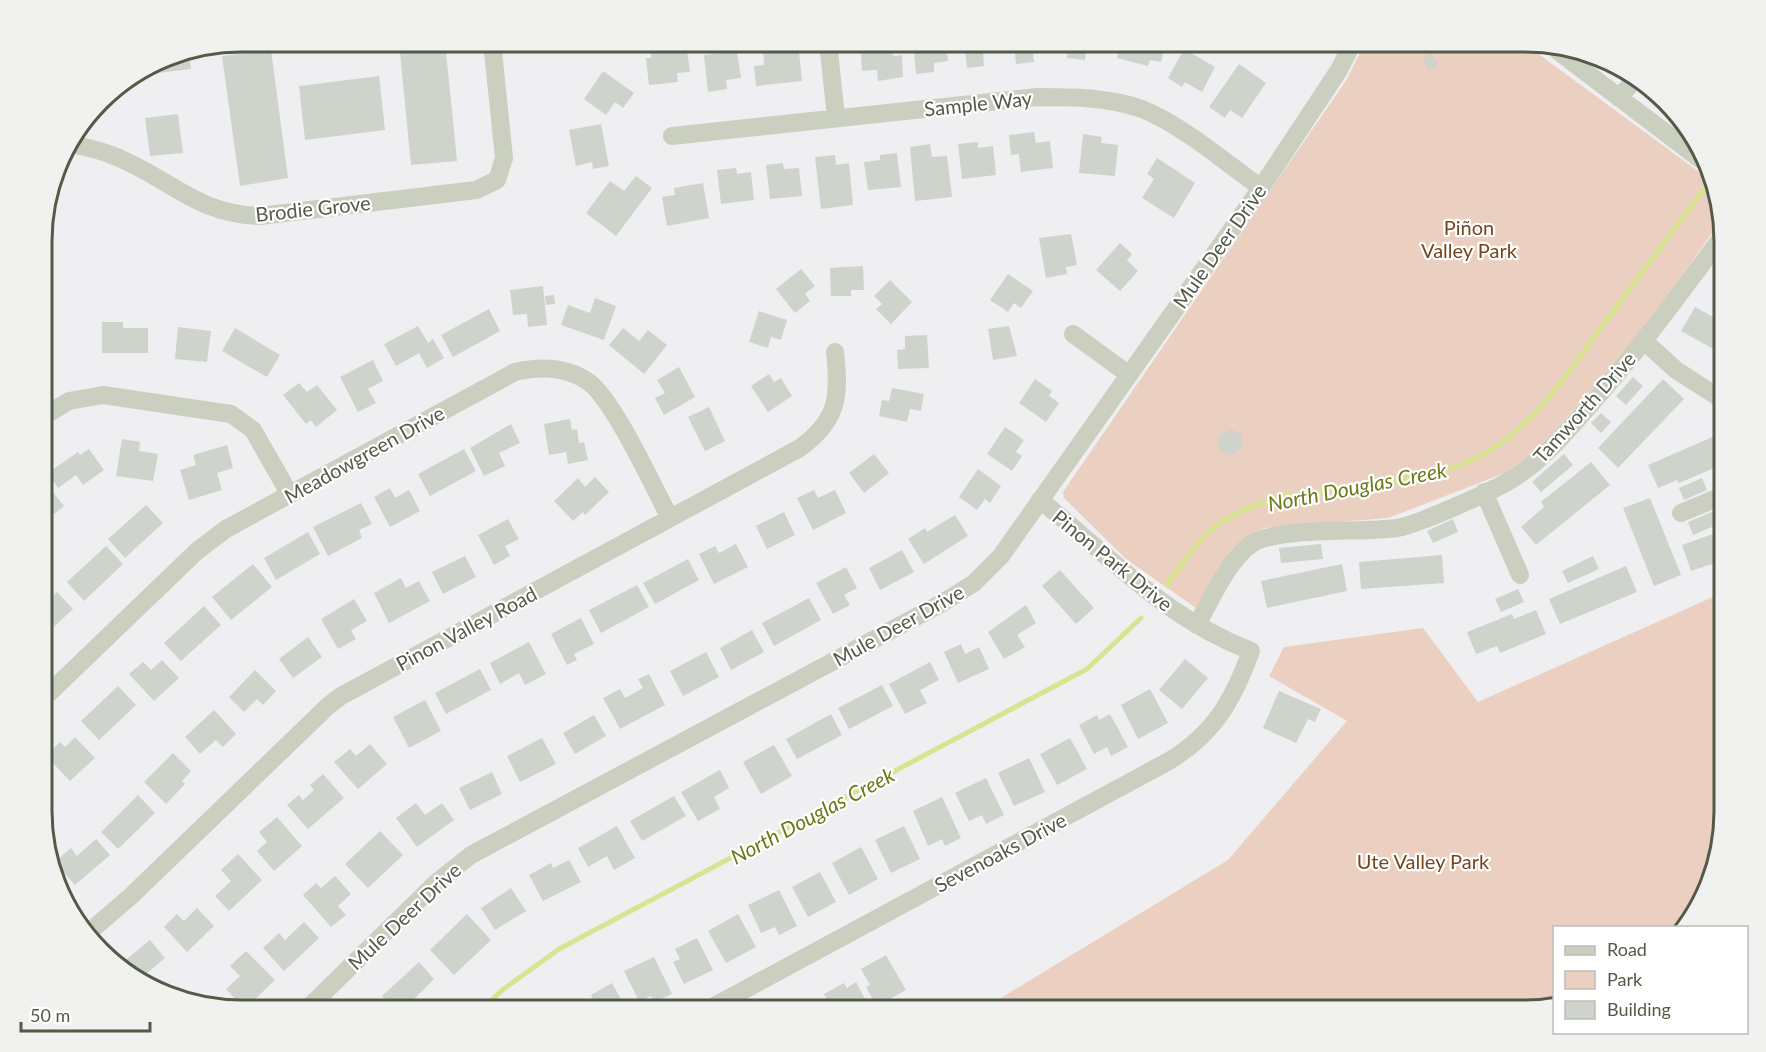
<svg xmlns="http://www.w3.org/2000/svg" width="1766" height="1052" font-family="Lato,sans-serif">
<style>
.green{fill:#ebcfc1}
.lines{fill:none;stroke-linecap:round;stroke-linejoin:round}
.stream{stroke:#d7e492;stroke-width:5}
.building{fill:#ced3cc}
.street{stroke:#cacfc0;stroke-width:18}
.labels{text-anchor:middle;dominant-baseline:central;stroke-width:4.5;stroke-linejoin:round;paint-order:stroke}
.street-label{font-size:20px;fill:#535a48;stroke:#fff}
.park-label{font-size:20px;fill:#76461f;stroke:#fff}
.water-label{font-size:21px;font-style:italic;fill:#6a7a16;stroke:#fff}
.rim{fill:none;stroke:#535a48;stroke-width:3}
</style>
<rect width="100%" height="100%" fill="#efeff1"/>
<!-- green -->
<path class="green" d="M1365 42H1515L1533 50 1706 177 1721 220 1643 331 1533 455 1505 473 1388 518 1264 528 1238 545 1196 608 1126 559 1064 498 1063 492 1347 79Z
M1724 592V823L1697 910 1680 927 1554 928V1004L1537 1010H981L1228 860 1347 721 1269 676 1284 647 1423 628 1478 702Z"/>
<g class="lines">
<!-- stream -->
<path class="stream" d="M1167 585C1180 566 1192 548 1209 532 1280 469 1406 504 1492 449 1539 419 1568 372 1601 328 1635 282 1669 236 1703 190
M482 1010 501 991 559 949 1087 669 1141 618"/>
</g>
<!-- building -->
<path class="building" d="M399 42H445L457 161 411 165Z
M782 42H798L802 81 756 86 754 66 764 65 763 50 782 48Z
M860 42H891L893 56 902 55 903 77 878 81 877 70 862 71Z
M913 42H946L948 61 934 63V72L916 74Z
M964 42H995L996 50 983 51 984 66 967 68Z
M1014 42H1047L1049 48 1033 54 1034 62 1016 64Z
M1068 42H1100V51L1086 50 1085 60 1067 58Z
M1121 42H1165L1161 62 1150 60 1148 66 1117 58Z
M686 43 690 72 677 73 678 82 649 85 646 58H651L650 47Z
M1184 49 1215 67 1202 92 1185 82 1182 87 1168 78Z
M271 50 288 178 240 186 222 56Z
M737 51 741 78 726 80 727 89 708 92 704 55Z
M189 53 191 69 142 75V72L166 57Z
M1431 53 1438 64 1429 70 1422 61Z
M1239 64 1266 83 1242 118 1230 110 1225 118 1209 107Z
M603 71 634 93 623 108 615 102 606 115 584 99Z
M379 76 385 130 305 140 299 86Z
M178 114 183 153 150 156 145 118Z
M601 124 609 166 593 169 592 162 576 166 569 130Z
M1034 132 1036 143 1050 141 1053 168 1021 172 1019 154 1011 155 1009 135Z
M1083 134 1102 137 1101 143 1118 145 1115 176 1079 173Z
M978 142V148L993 146 996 175 962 179 958 144Z
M930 144 932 157 947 156 952 197 915 201 910 147Z
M897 153 901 187 868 190 864 162 880 160V155Z
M835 155 836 165 849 163 853 205 821 209 815 157Z
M1157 158 1195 183 1174 218 1142 198 1154 179 1147 174Z
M783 163 784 169 799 168 802 196 770 199 766 165Z
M736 168 737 174 751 172 754 200 721 204 717 170Z
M636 176 652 188 616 236 586 213 610 181 624 191Z
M703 183 709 218 667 226 662 197 675 195 674 188Z
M1071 234 1077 265 1066 267 1067 274 1046 278 1039 238Z
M1120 243 1132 254 1127 260 1138 271 1120 291 1096 270Z
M863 266 864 290H851V296H831L830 268Z
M801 269 815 286 805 294 810 301 795 313 776 289Z
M1008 274 1033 291 1021 308 1014 303 1008 312 990 300Z
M890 280 912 302 891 324 876 309 882 304 874 296Z
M543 286 547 325 528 327 527 314 513 315 510 290Z
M554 295 555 304 546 305 545 296Z
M595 298 616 306 604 340 561 325 568 305 590 313Z
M1695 307 1724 323V355L1681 331Z
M489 309 500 331 453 357 441 335Z
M759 311 787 320 781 340 771 337 768 348 749 342Z
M102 322H123V328H148V353H102Z
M418 326 428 343 433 339 444 358 427 368 419 353 396 366 384 344Z
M1009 326 1017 356 993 360 988 329Z
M178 327 211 331 207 362 175 359Z
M235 328 280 355 267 377 222 351Z
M623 328 639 341 648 330 667 345 644 374 609 345Z
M927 335 929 368 898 369 897 350 905 349V336Z
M373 360 383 381 368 389 376 403 358 412 340 377Z
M679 367 695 397 664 415 655 398 665 393 657 380Z
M1720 367 1724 370V383L1714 377Z
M769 374 774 382 781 378 792 396 768 412 751 386Z
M1633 377 1643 386 1626 405 1616 396Z
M1035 379 1052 391 1049 396 1059 403 1046 422 1019 403Z
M1663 379 1684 399 1618 468 1598 448Z
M299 383 307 392 317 385 337 410 316 427 311 420 306 424 283 395Z
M892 388 924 394 921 411 910 409 907 422 879 416 882 400 889 401Z
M709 407 725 441 705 451 688 417Z
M1601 413 1611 422 1601 433 1591 423Z
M570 419 572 430 577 429 579 443 584 442 588 460 568 464 566 452 549 455 544 424Z
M511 424 520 443 499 453 505 466 484 476 470 448Z
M1005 427 1024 440 1016 452 1022 456 1012 471 987 454Z
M1232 429 1242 436 1241 448 1230 456 1218 449 1219 435Z
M1724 432V464L1679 483 1677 480 1658 488 1648 465Z
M122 439 140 442 139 451 158 454 153 481 116 476Z
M227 445 233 468 217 473 222 490 189 500 180 470 196 465 193 455Z
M89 449 104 470 83 485 76 475 58 488 48 473 78 452 80 455Z
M464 449 476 471 430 496 418 474Z
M874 454 889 473 864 493 849 473Z
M1564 454 1573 465 1541 492 1532 482Z
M1591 462 1610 485 1536 545 1521 527 1544 507 1541 502Z
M978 469 1001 486 990 503 985 499 977 510 959 497Z
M1724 469V483L1721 485 1715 472Z
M595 477 609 492 585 515 583 512 573 521 554 501 578 478 585 487Z
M1702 478 1707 490 1684 500 1679 488Z
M48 486 64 506 44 522V490Z
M390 488 395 498 409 490 420 511 390 527 374 497Z
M814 490 818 498 835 490 846 513 813 530 797 498Z
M1650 498 1681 575 1654 586 1623 508Z
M361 503 372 524 359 530 362 538 328 556 313 527Z
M146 505 163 523 125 558 108 539Z
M1714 511 1719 524 1693 535 1688 522Z
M784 512 795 535 767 549 756 526Z
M955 515 968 536 924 564 908 539 925 528 927 532Z
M508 519 519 539 505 546 510 556 494 565 478 535Z
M1453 519 1458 532 1433 543 1427 531Z
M1724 530V560L1691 571 1682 545Z
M308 532 320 554 276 580 264 558Z
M736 544 748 567 714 584 699 554 715 546 719 553Z
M1321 544 1323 559 1281 563 1279 548Z
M106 546 123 564 84 601 67 582Z
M902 550 914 572 880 590 869 568Z
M1442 555 1444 583 1361 589 1359 562Z
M465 556 476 577 443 594 432 572Z
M1593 556 1599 569 1568 583 1562 571Z
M688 559 699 580 655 604 643 583Z
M253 564 272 587 231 620 212 597Z
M1342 564 1347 591 1267 608 1261 581Z
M1626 566 1637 592 1560 624 1549 599Z
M846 567 857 588 844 595 850 605 833 614 816 583Z
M1060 570 1094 608 1076 624 1042 586Z
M401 578 406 588 419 581 430 601 389 623 374 593Z
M637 585 649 607 601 633 589 610Z
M1518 589 1524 602 1501 612 1495 599Z
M57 592 73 609 46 634 44 631V604Z
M809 598 821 620 774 646 762 623Z
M354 599 367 621 351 630 356 639 338 649 321 619Z
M1026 605 1036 623 1017 635 1025 647 1004 659 988 632Z
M204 606 221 625 181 661 164 643Z
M1536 610 1546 634 1500 653 1497 646 1476 654 1467 632 1512 614 1514 619Z
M581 618 594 644 574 654 577 660 567 665 551 634Z
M752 630 764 652 731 670 720 648Z
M308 637 322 657 293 678 279 659Z
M529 642 546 674 525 685 519 673 500 684 490 663Z
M961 644 965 654 979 647 989 669 958 683 944 652Z
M706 652 719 677 683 696 670 671Z
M1185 659 1208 678 1182 709 1159 690Z
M162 660 179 678 154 701 129 674 143 662 151 670Z
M930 662 939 680 920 690 927 703 905 714 889 684Z
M480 669 491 690 446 714 435 693Z
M255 670 276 691 263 705 257 699 244 712 229 697Z
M649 674 665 705 620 729 603 698 620 689 625 698 643 688 638 679Z
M882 685 893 706 849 729 838 708Z
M118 686 136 705 99 740 81 721Z
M1150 689 1168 723 1138 739 1121 705Z
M1279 691 1321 709 1315 722 1308 719 1296 743 1263 728Z
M425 700 441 731 409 748 393 717Z
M214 710 236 734 223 747 216 740 200 754 185 737Z
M831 714 842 735 797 759 786 739Z
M1110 714 1128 747 1111 756 1107 747 1094 754 1079 725 1097 715 1099 720Z
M594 715 606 736 575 754 563 733Z
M75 737 95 758 70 781 46 756 60 742 65 747Z
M542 738 556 764 520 782 507 756Z
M1070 738 1087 769 1057 785 1040 754Z
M370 744 387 764 358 789 334 762 350 749 356 756Z
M774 745 792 776 761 794 743 762Z
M173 753 191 771 182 781 185 784 166 804 144 782Z
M1029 758 1045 792 1014 806 998 773Z
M720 770 729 788 714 797 720 809 698 821 681 792Z
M492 772 502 794 470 810 459 788Z
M44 773 54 787 44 794Z
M323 774 344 798 308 829 287 805 299 795 303 800 314 790 310 785Z
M986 778 1004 815 986 824 982 815 969 821 955 793Z
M138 795 155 813 118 849 101 832Z
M674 796 686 816 642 841 630 821Z
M942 797 961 838 945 846 942 839 928 846 913 811Z
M416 803 425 815 442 803 454 820 417 847 396 818Z
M277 817 302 846 274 871 257 851 267 842 259 832Z
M617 826 635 858 614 870 607 856 588 867 578 848Z
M904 826 920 859 891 873 875 840Z
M380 831 403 855 368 888 345 864Z
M96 839 110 855 75 885 55 862 71 848 77 856Z
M861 847 878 879 849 895 832 863Z
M238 854 262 880 229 911 215 896 231 881 221 870Z
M569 860 581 882 543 901 529 875 551 863 553 868Z
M820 872 836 902 808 917 792 887Z
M335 876 351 894 338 906 346 915 331 927 303 895 316 883 321 888Z
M511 888 526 911 495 930 481 908Z
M779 890 797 926 779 935 775 927 761 933 748 905Z
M197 908 214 926 187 952 164 927 177 914 184 921Z
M467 914 491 940 454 975 430 950Z
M738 914 756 947 726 963 708 931Z
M304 922 319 938 284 971 263 948 279 933 285 940Z
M697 938 713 970 684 984 673 962 680 959 675 949Z
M150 940 165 958 139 980 122 963Z
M246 951 275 980 245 1009 226 989 240 976 230 966Z
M886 955 906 990 890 999 895 1008 879 1010 866 987 870 985 861 969Z
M654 957 672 994 654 1002 651 996 639 1001 624 971Z
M419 962 434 979 403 1010H395L382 996Z
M856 982 871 1010H833L824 994 844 983 847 988Z
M612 983 627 1010H590L588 1007 595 1003 591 995Z
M821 1001 825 1010H803Z"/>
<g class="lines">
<!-- street -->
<path class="street" d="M828 42 836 117
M1558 51 1700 159
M1619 98 1635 79
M672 136 1037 97C1072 97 1108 97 1142 109 1182 125 1225 162 1261 188
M70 144C86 147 104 151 119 158 173 181 197 214 260 216L476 190 497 180 504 158 492 42
M1073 334 1128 374
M1644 341 1676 370 1724 401
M44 416 69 401 103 395 231 414 253 430 290 495
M1484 492 1520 575
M1681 513 1724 495
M1197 625C1210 601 1230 557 1253 543 1279 527 1362 533 1397 528 1419 524 1493 491 1514 478 1541 461 1562 437 1583 413 1634 357 1679 295 1724 234
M44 698 197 551 226 529 515 372C541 366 568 367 590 383 615 403 653 486 670 518
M88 933 131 896 328 706 341 696 800 448C838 420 840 397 835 352
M306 1010 437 882 471 855 944 602 974 583 1001 556 1261 188 1339 70 1353 42
M707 1010 1169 761C1215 733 1233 700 1251 651 1163 617 1111 557 1040 500"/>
</g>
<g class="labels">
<!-- street labels -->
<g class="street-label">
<text transform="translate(978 103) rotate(-6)">Sample Way</text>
<text transform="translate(313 208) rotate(-6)">Brodie Grove</text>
<text transform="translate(1219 246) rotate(-55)">Mule Deer Drive</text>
<text transform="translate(1584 407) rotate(-48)">Tamworth Drive</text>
<text transform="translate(364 454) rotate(-29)">Meadowgreen Drive</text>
<text transform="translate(1113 560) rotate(39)">Pinon Park Drive</text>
<text transform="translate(898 625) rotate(-29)">Mule Deer Drive</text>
<text transform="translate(466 628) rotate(-28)">Pinon Valley Road</text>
<text transform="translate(1000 852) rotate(-28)">Sevenoaks Drive</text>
<text transform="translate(404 916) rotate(-43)">Mule Deer Drive</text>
</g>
<!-- park labels -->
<g class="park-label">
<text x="1469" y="227">Piñon<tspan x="1469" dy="23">Valley Park</tspan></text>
<text x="1423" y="861">Ute Valley Park</text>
</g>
<!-- water labels -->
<g class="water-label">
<text transform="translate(1357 486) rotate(-11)">North Douglas Creek</text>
<text transform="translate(812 815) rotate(-28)">North Douglas Creek</text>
</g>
</g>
<!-- crop -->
<path d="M0 0H1766V1052H0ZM241 52H1525A189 189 0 0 1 1714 241V811A189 189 0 0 1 1525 1000H241A189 189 0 0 1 52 811V241A189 189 0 0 1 241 52Z" fill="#f1f2f0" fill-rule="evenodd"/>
<path class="rim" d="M241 52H1525A189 189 0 0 1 1714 241V811A189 189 0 0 1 1525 1000H241A189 189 0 0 1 52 811V241A189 189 0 0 1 241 52Z"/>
<!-- legend -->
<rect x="1553" y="926" width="195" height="108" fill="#ffffff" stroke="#babdb6" stroke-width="1.5"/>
<rect x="1565" y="946" width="30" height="9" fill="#cacfc0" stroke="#babdb6" stroke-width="1.5"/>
<text x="1607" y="956" font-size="18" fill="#535a48">Road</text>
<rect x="1565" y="971" width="30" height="18" fill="#ebcfc1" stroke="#babdb6" stroke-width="1.5"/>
<text x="1607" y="986" font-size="18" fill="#535a48">Park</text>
<rect x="1565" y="1001" width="30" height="18" fill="#ced3cc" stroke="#babdb6" stroke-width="1.5"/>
<text x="1607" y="1016" font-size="18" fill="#535a48">Building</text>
<!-- scale -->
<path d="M21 1022v9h129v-9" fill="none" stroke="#535a48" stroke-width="3"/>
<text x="30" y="1022" font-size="18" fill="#535a48" stroke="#ffffff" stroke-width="4.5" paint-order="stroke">50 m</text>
</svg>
